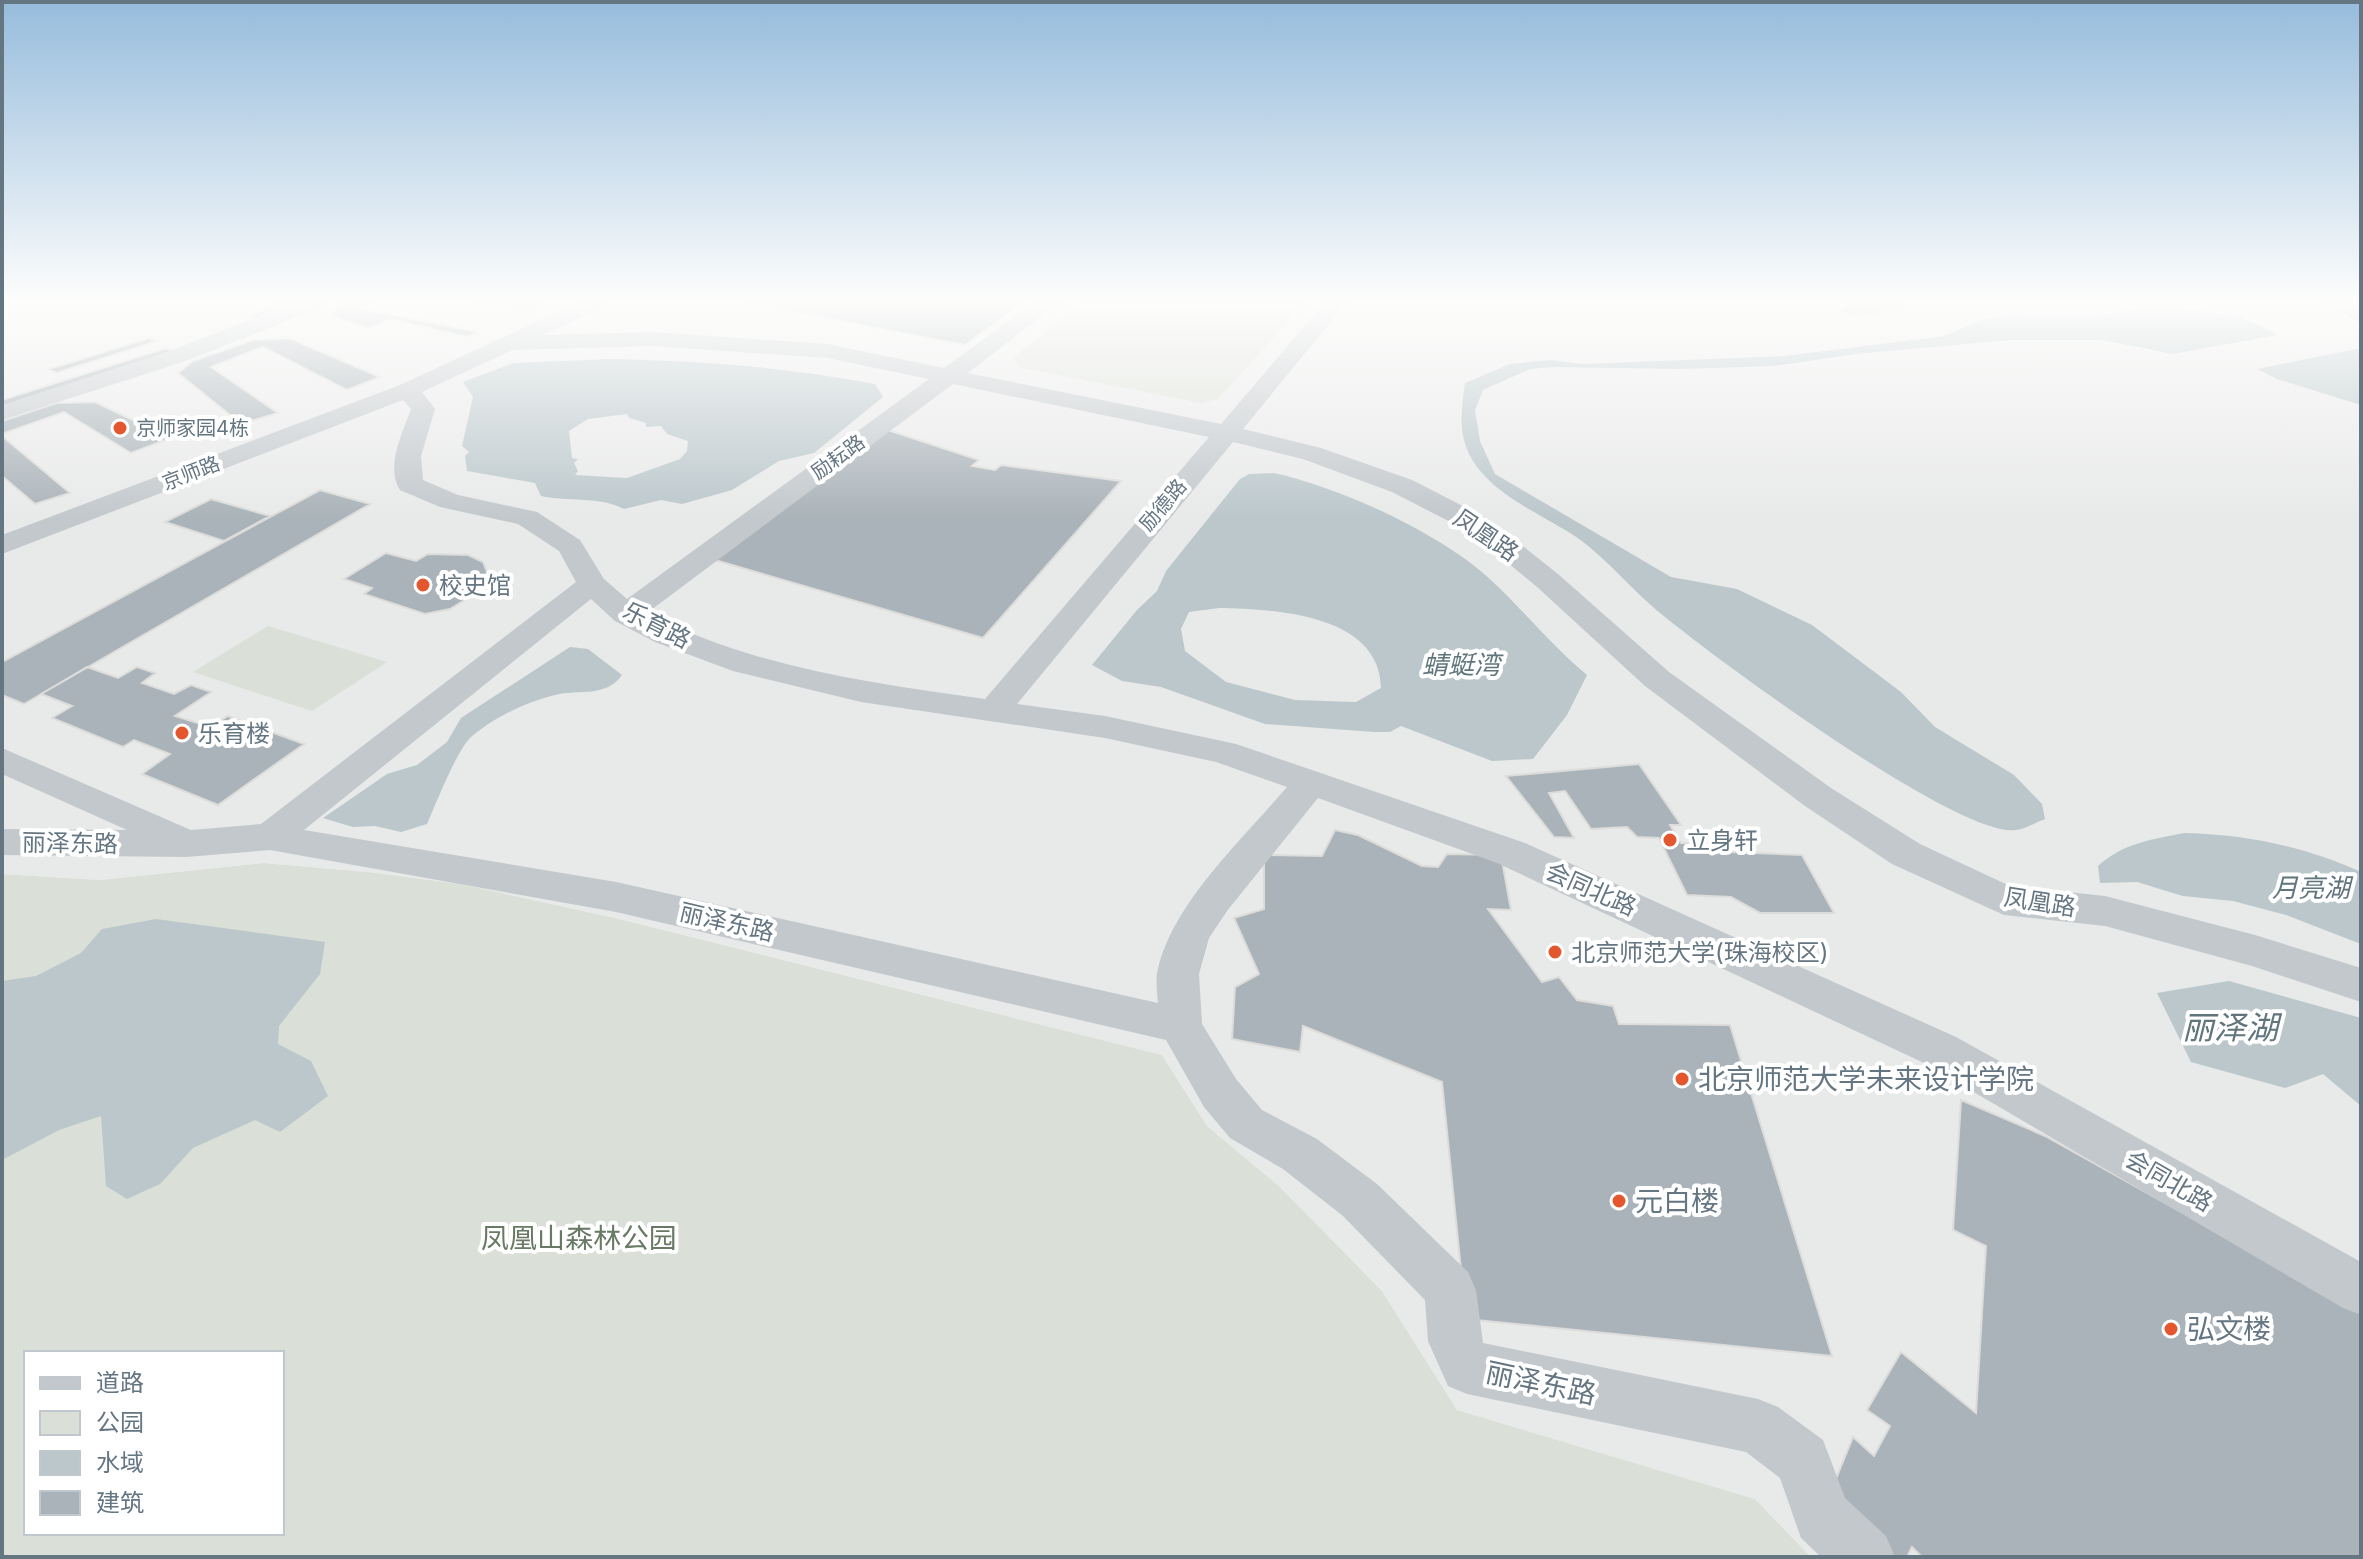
<svg xmlns="http://www.w3.org/2000/svg" width="2363" height="1559" font-family="Inter,'Noto Sans SC',sans-serif">
<style>
.built{fill:#e8e9e9}
.green{fill:#dadfd7;fill-rule:evenodd}
.water{fill:#bbc7cb;fill-rule:evenodd}
.building{fill:#aab3b9;stroke:#dcdcda;stroke-width:2}
.lines{fill:none;stroke-linecap:round;stroke-linejoin:round}
.minor{fill:#c3c8cc;fill-rule:evenodd}
.poi-dot{fill:#e4572e;stroke:#fff;stroke-width:3}
.labels{text-anchor:middle;dominant-baseline:central;stroke-width:8;stroke-linejoin:round;paint-order:stroke}
.far-poi-label{font-size:20px;fill:#657683;stroke:#fff;text-anchor:start}
.far-street-label{font-size:20px;fill:#657683;stroke:#fff}
.street-label{font-size:24px;fill:#657683;stroke:#fff}
.poi-label{font-size:24px;fill:#657683;stroke:#fff;text-anchor:start}
.water-label{font-size:26px;font-style:italic;fill:#60757c;stroke:#fff}
.near-poi-label{font-size:28px;fill:#657683;stroke:#fff;text-anchor:start}
.near-park-label{font-size:28px;fill:#687a64;stroke:#fff}
.near-street-label{font-size:28px;fill:#657683;stroke:#fff}
.near-water-label{font-size:32px;font-style:italic;fill:#60757c;stroke:#fff}
</style>
<rect width="100%" height="100%" fill="#fafaf8"/>
<!-- built -->
<path class="built" d="M2 301H2361V1557H1811L1755 1499 1457 1410 1382 1291 1280 1187 1207 1126 1162 1055 615 918 461 884 368 872 264 863 100 880 2 874Z"/>
<!-- green -->
<path class="green" d="M1085 301H1307L1218 399 1201 403 1019 367 1014 357Z
M268 626 387 662 312 711 193 672Z
M264 863 368 872 461 884 615 918 1162 1055 1207 1126 1280 1187 1382 1291 1457 1410 1755 1499 1811 1557H2V874L100 880ZM26 1353H282V1533H26Z"/>
<!-- water -->
<path class="water" d="M2148 308C2189 309 2243 310 2277 335L2173 354 2102 340H2011L1855 354 1774 366 1679 369 1554 367 1530 369 1483 390 1475 410 1480 441 1495 474 1671 577 1737 589 1812 625 1901 692 1935 727 2014 775 2042 804 2045 819C2036 822 2026 829 2016 830 1959 839 1704 651 1653 607 1629 586 1607 560 1582 541 1547 516 1500 500 1475 464 1457 438 1461 412 1465 383L1510 364 1550 360 1582 364 1785 356 1944 336 1981 320 2011 315 2086 316Z
M2361 348V405L2277 379 2257 369Z
M612 359C704 361 784 367 875 384L883 397 814 453 779 461 732 490 682 504 661 500 624 509C600 496 568 502 541 496L535 483 467 471 465 456 469 452 462 446 473 397 463 382 513 363ZM627 414 629 418 646 423V427L661 426 667 434 688 441 687 451 680 459 627 478 575 475 578 471 574 463 578 459 572 458 569 431 588 419Z
M1274 473C1341 488 1441 533 1492 581 1525 612 1551 645 1587 675L1567 715 1533 759 1492 761 1401 726 1390 732H1374L1265 724 1161 687 1122 681 1092 665 1137 610 1157 591 1166 571 1240 479 1249 474ZM1219 608C1274 609 1380 614 1381 688L1356 702 1295 700 1226 682 1185 651 1181 629 1189 612Z
M570 647 588 649 622 675C606 698 579 689 555 695 526 702 495 717 472 736 457 749 436 804 427 824L401 832 375 826 353 827 323 818 387 774 417 765 447 742 461 718Z
M2185 833C2248 835 2303 846 2361 872V944L2286 915 2233 901 2183 896 2137 882 2100 883 2098 866C2123 843 2153 839 2185 833Z
M156 919 325 942 320 974 279 1026 278 1044 311 1061 328 1096 280 1132 255 1120 193 1148 160 1184 127 1199 106 1186 101 1116 59 1130 2 1160V981L36 976 81 953 102 929Z
M2229 981 2361 1018V1106L2323 1074 2285 1088 2191 1062 2157 993Z"/>
<!-- building -->
<path class="building" d="M283 301H300L256 319 247 316Z
M346 301H375L360 308 478 332 467 337 390 319 370 328 331 316 337 305Z
M468 301H546L528 311Z
M737 301H1025L965 345Z
M1902 301 1909 306H1898L1901 310 1878 312 1885 315 1849 316 1837 308 1847 306 1840 302Z
M149 338 158 341 56 373 49 369Z
M289 338 380 377 347 390 263 347 211 367 278 413 241 424 178 373 193 361 253 340Z
M166 348 174 352 6 406 2 404V400Z
M95 402 171 438 131 453 64 412 2 434V421L56 403Z
M888 430 979 460 972 466 995 470 1001 465 1121 481 983 638 715 560Z
M2 436 70 493 35 504 2 476Z
M320 490 370 504 24 704 2 695V662Z
M211 499 270 516 224 541 165 522Z
M386 553 416 561 428 554 468 555 483 562 487 572 483 583 471 596 450 609 425 614 364 594 372 588 344 579Z
M386 553 416 561 428 554 468 555 483 562 487 572 483 583 471 596 450 609 425 614 364 594 372 588 344 579Z
M87 667 118 678 137 667 155 673 142 683 174 694 191 685 211 692 175 716 210 727 228 716 304 744 218 805 142 774 170 754 134 740 123 747 52 718 72 706 41 694Z
M1639 764 1681 825H1670L1681 843 1721 845 1727 852 1802 855 1834 913H1760L1731 897 1687 895 1659 838 1637 837 1627 827 1591 829 1565 791 1549 793 1574 838 1554 837 1506 776Z
M1335 830 1358 835 1422 866 1438 867 1447 854 1501 855 1511 910 1488 909 1542 982 1559 977 1577 1000 1613 1006 1619 1024 1730 1025 1832 1356 1466 1319 1442 1082 1303 1026 1300 1052 1232 1039 1235 987 1259 974 1234 918 1264 909V855L1322 856Z
M1961 1100 2045 1136 2178 1210 2361 1305V1557H1922L1912 1547 1907 1557H1878L1824 1508 1853 1437 1874 1456 1890 1426 1867 1410 1901 1352 1976 1413 1986 1246 1953 1230Z"/>
<g class="lines">
<!-- minor -->
<path class="minor" d="M298 301H328L325 306 183 362 2 420V405L167 352Z
M581 301H609L606 306 542 335 653 332 827 344 944 368 1036 301H1061L968 373 1221 424 1326 301H1348L1243 429 1321 448 1412 480 1490 520 1558 574 1669 672 1831 788 1920 844 2010 886 2105 896 2255 935 2361 968V1002L2252 966 2105 926 2004 915 1892 864 1805 806 1645 686 1536 586 1470 532 1392 492 1303 459 1233 442 1017 704 1105 716 1236 744 1525 843 1956 1037 2361 1262V1315L2343 1308 1924 1063 1497 863 1318 798 1227 911 1209 938 1199 974 1202 1024 1236 1079 1262 1110 1317 1139 1377 1184 1468 1272 1476 1290 1483 1343 1758 1399 1778 1407 1823 1440 1845 1498 1886 1536 1895 1557H1821L1801 1538 1780 1478 1746 1452 1467 1394 1448 1386 1428 1341 1425 1300 1343 1216 1283 1169 1230 1138 1204 1107 1166 1040 616 912 270 850 186 857 2 855V829L127 830 2 774V748L191 830 261 824 576 582 559 551 518 524 440 507 400 490C385 467 403 432 411 409L403 400 2 554V535L400 385ZM653 346 827 358 929 379 627 599 604 579 580 540 537 512 458 495 423 480 421 456 435 409 422 392 512 350ZM953 384 1209 437 985 699C869 683 752 667 647 613ZM591 599 615 621 655 642 733 671 861 702 1105 738 1216 762 1287 787C1243 839 1170 905 1157 973 1156 982 1157 994 1158 1003L616 882 304 830Z
M2322 301H2348L2361 308V324Z"/>
</g>
<!-- sky -->
<linearGradient id="sky" x2="0" y2="1"><stop stop-color="#96bcdc"/><stop offset="0.58" stop-color="#fdfdfc"/><stop offset="1" stop-color="#fdfdfc" stop-opacity="0"/></linearGradient>
<rect width="2363" height="519" fill="url(#sky)"/>
<!-- markers -->
<g class="poi-dot">
<circle cx="120" cy="428" r="8"/>
<circle cx="423" cy="585" r="8"/>
<circle cx="182" cy="733" r="8"/>
<circle cx="1670" cy="840" r="8"/>
<circle cx="1555" cy="952" r="8"/>
<circle cx="1682" cy="1079" r="8"/>
<circle cx="1619" cy="1201" r="8"/>
<circle cx="2171" cy="1329" r="8"/>
</g>
<g class="labels">
<!-- far-poi labels -->
<g class="far-poi-label">
<text x="136" y="428">京师家园4栋</text>
</g>
<!-- far-street labels -->
<g class="far-street-label">
<text transform="translate(838 457) rotate(-36)">励耘路</text>
<text transform="translate(191 473) rotate(-21)">京师路</text>
<text transform="translate(1163 505) rotate(-50)">励德路</text>
</g>
<!-- street labels -->
<g class="street-label">
<text transform="translate(1486 535) rotate(34)">凤凰路</text>
<text transform="translate(657 625) rotate(27)">乐育路</text>
<text transform="translate(70 843) rotate(1)">丽泽东路</text>
<text transform="translate(1591 889) rotate(24)">会同北路</text>
<text transform="translate(2040 902) rotate(9)">凤凰路</text>
<text transform="translate(727 922) rotate(13)">丽泽东路</text>
<text transform="translate(2169 1181) rotate(30)">会同北路</text>
</g>
<!-- poi labels -->
<g class="poi-label">
<text x="439" y="585">校史馆</text>
<text x="198" y="733">乐育楼</text>
<text x="1686" y="840">立身轩</text>
<text x="1571" y="952">北京师范大学(珠海校区)</text>
</g>
<!-- water labels -->
<g class="water-label">
<text x="1461" y="664">蜻蜓湾</text>
<text x="2311" y="887">月亮湖</text>
</g>
<!-- near-poi labels -->
<g class="near-poi-label">
<text x="1698" y="1079">北京师范大学未来设计学院</text>
<text x="1635" y="1201">元白楼</text>
<text x="2187" y="1329">弘文楼</text>
</g>
<!-- near-park labels -->
<g class="near-park-label">
<text x="579" y="1238">凤凰山森林公园</text>
</g>
<!-- near-street labels -->
<g class="near-street-label">
<text transform="translate(1541 1383) rotate(12)">丽泽东路</text>
</g>
<!-- near-water labels -->
<g class="near-water-label">
<text x="2230" y="1027">丽泽湖</text>
</g>
</g>
<!-- border -->
<rect width="2363" height="1559" fill="none" stroke="#657683" stroke-width="8"/>
<!-- legend -->
<rect x="24" y="1351" width="260" height="184" fill="#ffffff" stroke="#c1c8cd" stroke-width="2"/>
<rect x="40" y="1377" width="40" height="12" fill="#c3c8cc" stroke="#c1c8cd" stroke-width="2"/>
<text x="96" y="1391" font-size="24" fill="#657683">道路</text>
<rect x="40" y="1411" width="40" height="24" fill="#dadfd7" stroke="#c1c8cd" stroke-width="2"/>
<text x="96" y="1431" font-size="24" fill="#657683">公园</text>
<rect x="40" y="1451" width="40" height="24" fill="#bbc7cb" stroke="#c1c8cd" stroke-width="2"/>
<text x="96" y="1471" font-size="24" fill="#657683">水域</text>
<rect x="40" y="1491" width="40" height="24" fill="#aab3b9" stroke="#c1c8cd" stroke-width="2"/>
<text x="96" y="1511" font-size="24" fill="#657683">建筑</text>
</svg>
